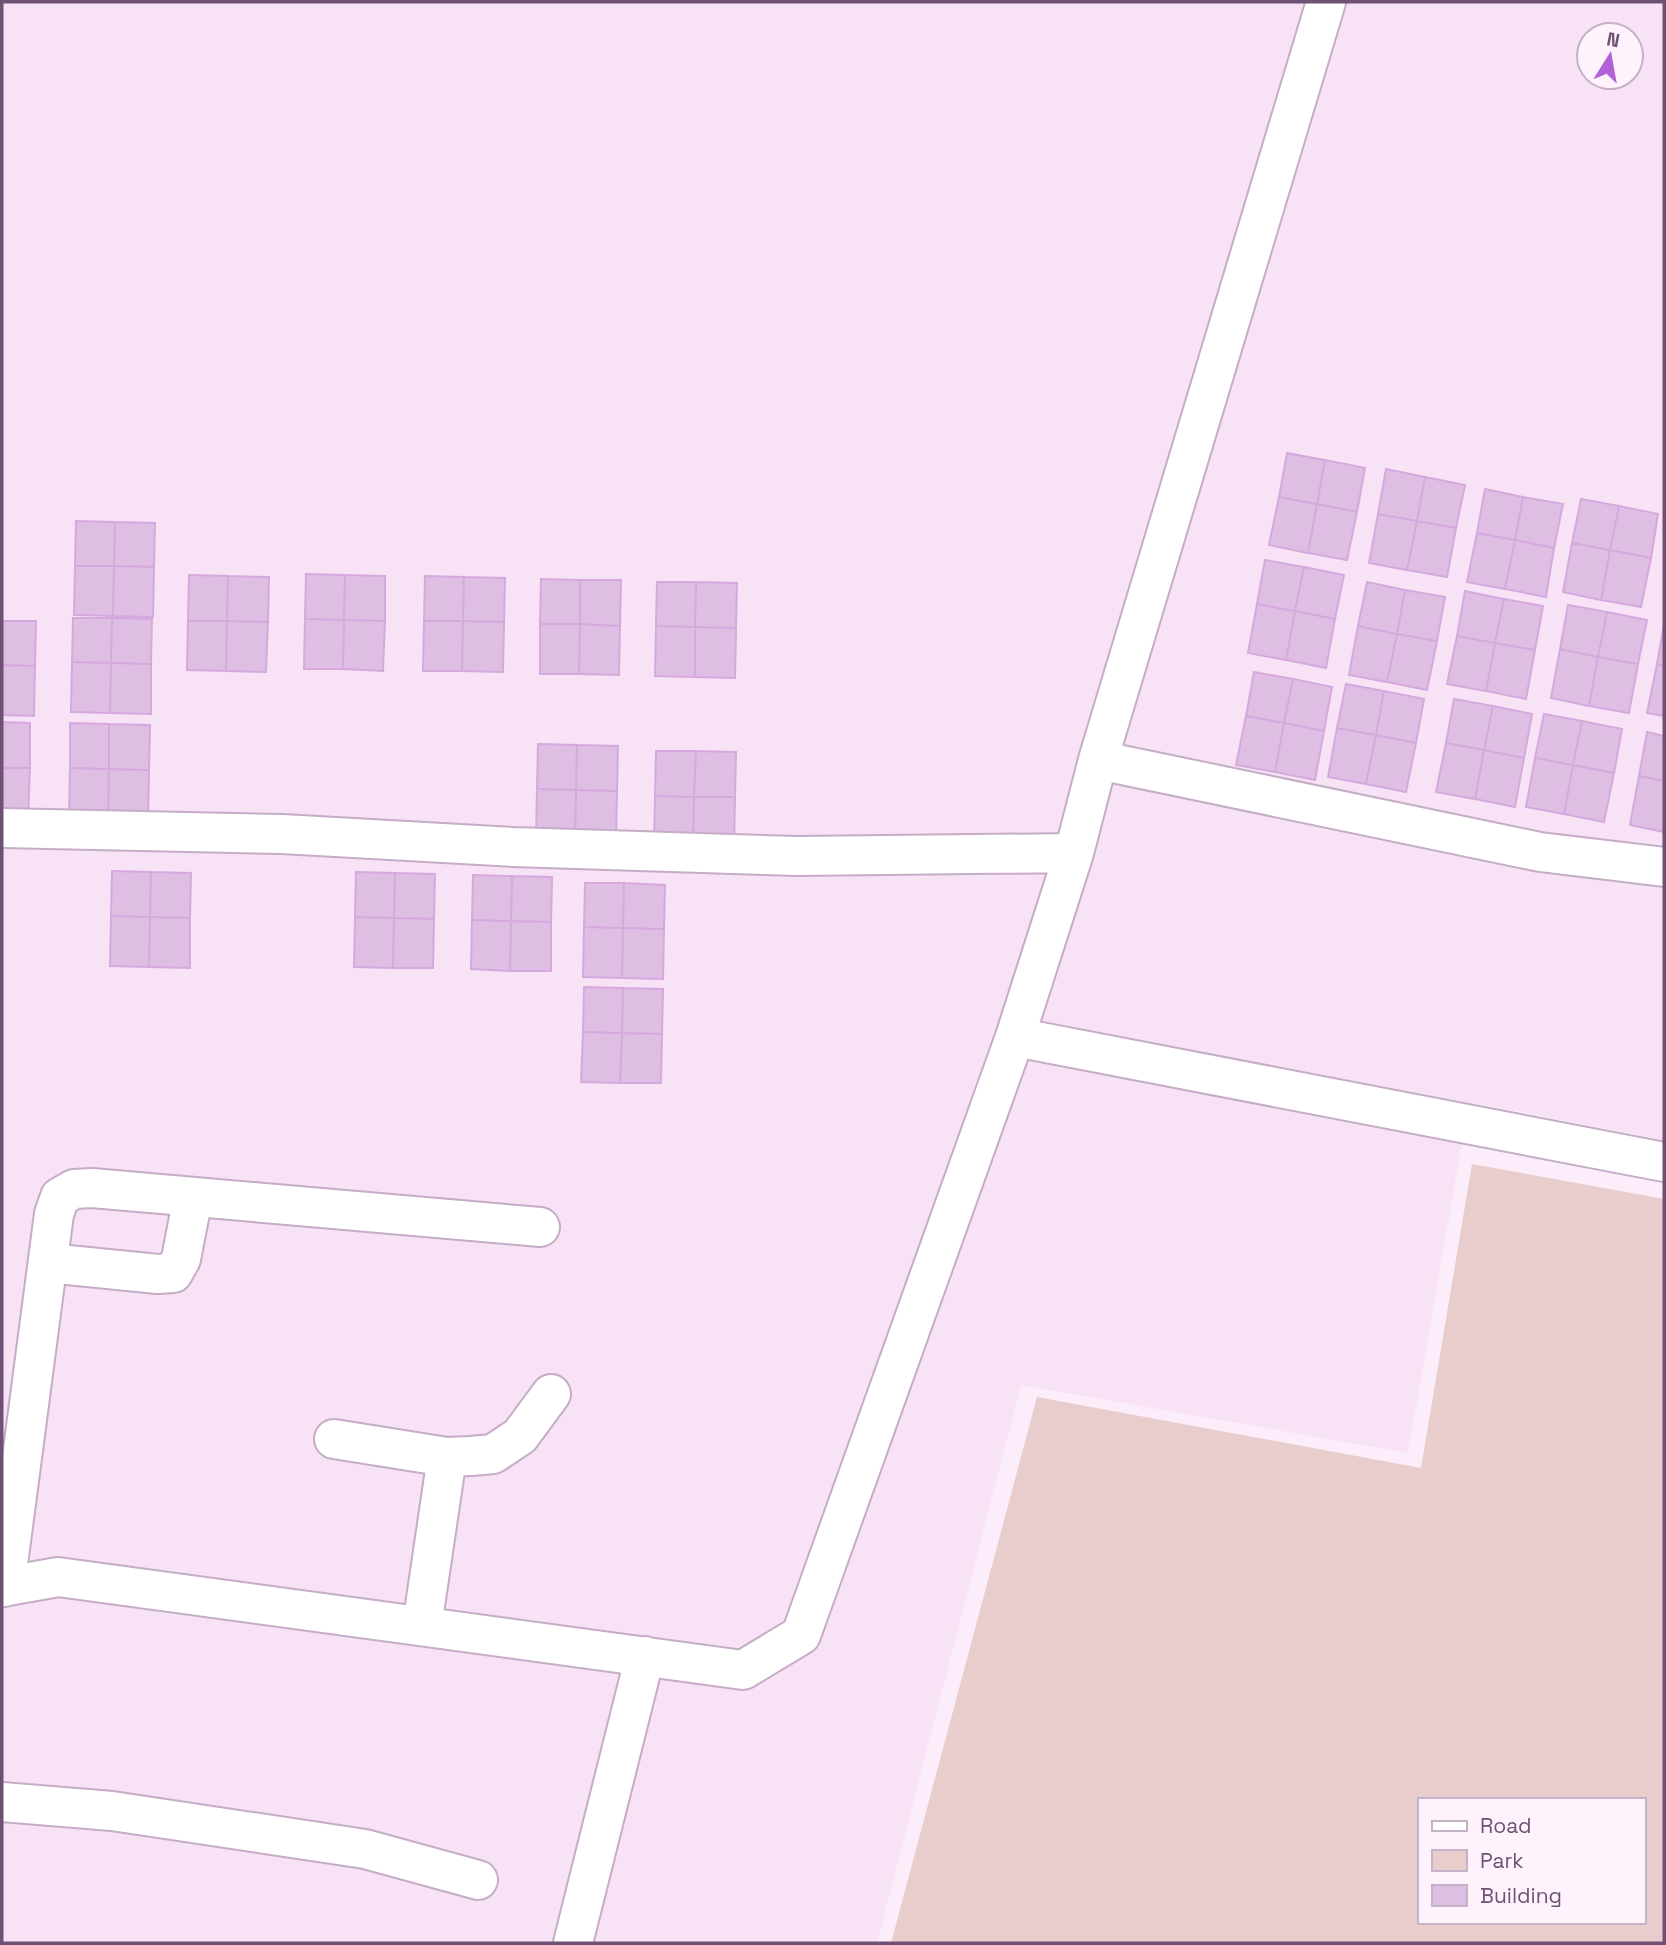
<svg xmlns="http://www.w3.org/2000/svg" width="1666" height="1945" font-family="'Space Grotesk',sans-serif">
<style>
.residential{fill:#f7e2f6;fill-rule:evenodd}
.green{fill:#e8cdcc;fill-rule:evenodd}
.building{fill:#debee3;stroke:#d6a9de;stroke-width:2}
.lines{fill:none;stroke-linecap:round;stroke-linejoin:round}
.minor-casing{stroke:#c5adc7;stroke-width:42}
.minor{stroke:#fff;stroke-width:38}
</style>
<rect width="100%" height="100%" fill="#fbedfa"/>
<!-- residential -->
<path class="residential" d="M2 2H1664V1140L1469 1102 1408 1453 1021 1385 877 1943H2ZM1589 35H1631V77H1589Z"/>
<!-- green -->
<path class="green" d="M1472 1164 1664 1199V1943H891L1037 1397 1421 1468ZM1419 1800H1643V1922H1419Z"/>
<!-- building -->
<path class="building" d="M1287 453 1325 460 1317 504 1279 497Z
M1325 460 1365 468 1357 512 1317 504Z
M1386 469 1425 477 1417 521 1378 514Z
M1425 477 1465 485 1456 528 1417 521Z
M1485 489 1523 497 1515 540 1477 533Z
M1279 497 1317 504 1308 553 1269 545Z
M1523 497 1563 504 1554 548 1515 540Z
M1581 499 1619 506 1610 550 1572 543Z
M1317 504 1357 512 1347 560 1308 553Z
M1619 506 1658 514 1651 558 1610 550Z
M1378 514 1417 521 1407 570 1369 563Z
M76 521 115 522 114 566H75Z
M1417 521 1456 528 1447 577 1407 570Z
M115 522 155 523 154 567 114 566Z
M1477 533 1515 540 1505 589 1467 582Z
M1515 540 1554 548 1546 597 1505 589Z
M1572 543 1610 550 1601 600 1563 592Z
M1610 550 1651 558 1641 607 1601 600Z
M1265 560 1304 567 1295 611 1257 604Z
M75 566H114L113 616 74 615Z
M114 566 154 567 153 617 113 616Z
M1304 567 1344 575 1335 619 1295 611Z
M306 574 345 575 344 620 305 619Z
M189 575 228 576 227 621H188Z
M345 575 385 576V621L344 620Z
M228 576 269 577 268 622 227 621Z
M425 576 464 577 463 621H424Z
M464 577 505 578 504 622 463 621Z
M541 579 580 580V624H540Z
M580 580H621L620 626 580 624Z
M657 582H696L695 627 656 626Z
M696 582 737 583 736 628 695 627Z
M1367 582 1405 590 1397 634 1358 626Z
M1405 590 1445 597 1437 641 1397 634Z
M1465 591 1504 599 1495 643 1457 636Z
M1504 599 1543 606 1535 650 1495 643Z
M1257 604 1295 611 1286 660 1248 653Z
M1568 605 1607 612 1598 657 1560 649Z
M1295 611 1335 619 1326 668 1286 660Z
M1607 612 1647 620 1638 664 1598 657Z
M73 618H112L111 663 72 662Z
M112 618 152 619 151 664 111 663Z
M305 619 344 620 343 669H304Z
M344 620 385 621 383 671 343 669Z
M2 621H36L35 666 2 665Z
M188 621H227L226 671 187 670Z
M227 621 268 622 266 672 226 671Z
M424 621H463L462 671H423Z
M463 621 504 622 503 672 462 671Z
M540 624H580L579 674H540Z
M580 624 620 626 619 675 579 674Z
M1664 625V666L1657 664Z
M656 626 695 627V677L655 676Z
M1358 626 1397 634 1387 682 1349 675Z
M695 627 736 628 735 678 695 677Z
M1397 634 1437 641 1427 690 1387 682Z
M1457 636 1495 643 1486 691 1447 684Z
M1495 643 1535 650 1526 699 1486 691Z
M1560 649 1598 657 1589 706 1551 698Z
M1598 657 1638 664 1629 713 1589 706Z
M72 662 111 663 110 713 71 712Z
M111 663 151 664V714L110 713Z
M1657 664 1664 666V716L1647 713Z
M2 665 35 666 34 716 2 715Z
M1254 672 1293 679 1284 723 1246 716Z
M1293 679 1332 687 1324 731 1284 723Z
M1346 684 1384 691 1376 735 1337 728Z
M1384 691 1424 699 1416 743 1376 735Z
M1454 699 1493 706 1484 750 1446 743Z
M1493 706 1532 714 1524 758 1484 750Z
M1544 714 1582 721 1573 765 1535 758Z
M1246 716 1284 723 1275 772 1236 765Z
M1582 721 1622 729 1614 773 1573 765Z
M2 722 30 723V768H2Z
M70 723 109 724V769L70 768Z
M1284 723 1324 731 1315 780 1275 772Z
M109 724 150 725 149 770 109 769Z
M1337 728 1376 735 1366 784 1328 777Z
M1647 732 1664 736V781L1639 776Z
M1376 735 1416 743 1406 792 1366 784Z
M1446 743 1484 750 1475 799 1436 792Z
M538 744 577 745 576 790 537 789Z
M577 745 618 746 617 791 576 790Z
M1484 750 1524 758 1515 807 1475 799Z
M656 751H696L694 797 655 796Z
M696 751 736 752 735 797H694Z
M1535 758 1573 765 1564 814 1526 807Z
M1573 765 1614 773 1604 822 1564 814Z
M2 768H30L28 818 2 817Z
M70 768 109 769 108 819 69 818Z
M109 769 149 770 148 820 108 819Z
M1639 776 1664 781V832L1630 825Z
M537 789 576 790 575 840 536 839Z
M576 790 617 791 616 841 575 840Z
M655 796 694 797 693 846 654 845Z
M694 797H735L734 847 693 846Z
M112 871 151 872 150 917 111 916Z
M151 872 191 873 190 918 150 917Z
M356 872 395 873 394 918 355 917Z
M395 873 435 874 434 919 394 918Z
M473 875 512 876 511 921 472 920Z
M512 876 552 877 551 922 511 921Z
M585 883H624L623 928 584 927Z
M624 883 665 885 664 929 623 928Z
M111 916 150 917 149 967 110 966Z
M150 917 190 918V968L149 967Z
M355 917 394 918 393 968 354 967Z
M394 918 434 919 433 968H393Z
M472 920 511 921 510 971 471 969Z
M511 921 551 922V971H510Z
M584 927 623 928 622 978 583 977Z
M623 928 664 929 663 979 622 978Z
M584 987 623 988 622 1033 583 1032Z
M623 988 663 989 662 1034 622 1033Z
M583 1032 622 1033 620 1083 581 1082Z
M622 1033 662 1034 661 1083H620Z"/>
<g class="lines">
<!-- minor casing -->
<g class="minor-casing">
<path id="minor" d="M1098 760 1540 852 1664 867
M2 828 282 834 513 847 797 856 1074 853
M1015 1037 1664 1162
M48 1263 158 1274 173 1273 181 1259 193 1197
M334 1439 447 1457 471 1456 493 1454 520 1436 551 1394
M2 1587 58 1577 743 1670 801 1635 1015 1037 1074 853 1098 760 1326 2
M5 1587 54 1214 60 1197 74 1189 92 1188 540 1227
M422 1626 447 1457
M2 1802 112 1811 365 1849 478 1880
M573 1943 645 1656"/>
</g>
<!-- minor -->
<use href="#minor" class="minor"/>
</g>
<!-- border -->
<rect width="1666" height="1945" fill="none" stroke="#6e5174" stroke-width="7"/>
<!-- legend -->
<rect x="1418" y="1798" width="228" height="126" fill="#fef3fd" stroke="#c4b2c6" stroke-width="2"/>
<rect x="1432" y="1821" width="35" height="10" fill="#ffffff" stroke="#c4b2c6" stroke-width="2"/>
<text x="1480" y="1833" font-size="21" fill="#6e5174">Road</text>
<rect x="1432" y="1850" width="35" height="21" fill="#e8cdcc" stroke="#c4b2c6" stroke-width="2"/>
<text x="1480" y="1868" font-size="21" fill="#6e5174">Park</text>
<rect x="1432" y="1885" width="35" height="21" fill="#debee3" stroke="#c4b2c6" stroke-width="2"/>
<text x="1480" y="1903" font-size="21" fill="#6e5174">Building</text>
<!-- north arrow -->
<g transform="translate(1610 56) rotate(11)"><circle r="33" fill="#fef3fd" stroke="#c4b2c6" stroke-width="2"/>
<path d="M0-5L12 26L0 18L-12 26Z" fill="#b160d6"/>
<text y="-10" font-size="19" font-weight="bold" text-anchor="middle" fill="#6e5174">N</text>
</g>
</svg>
